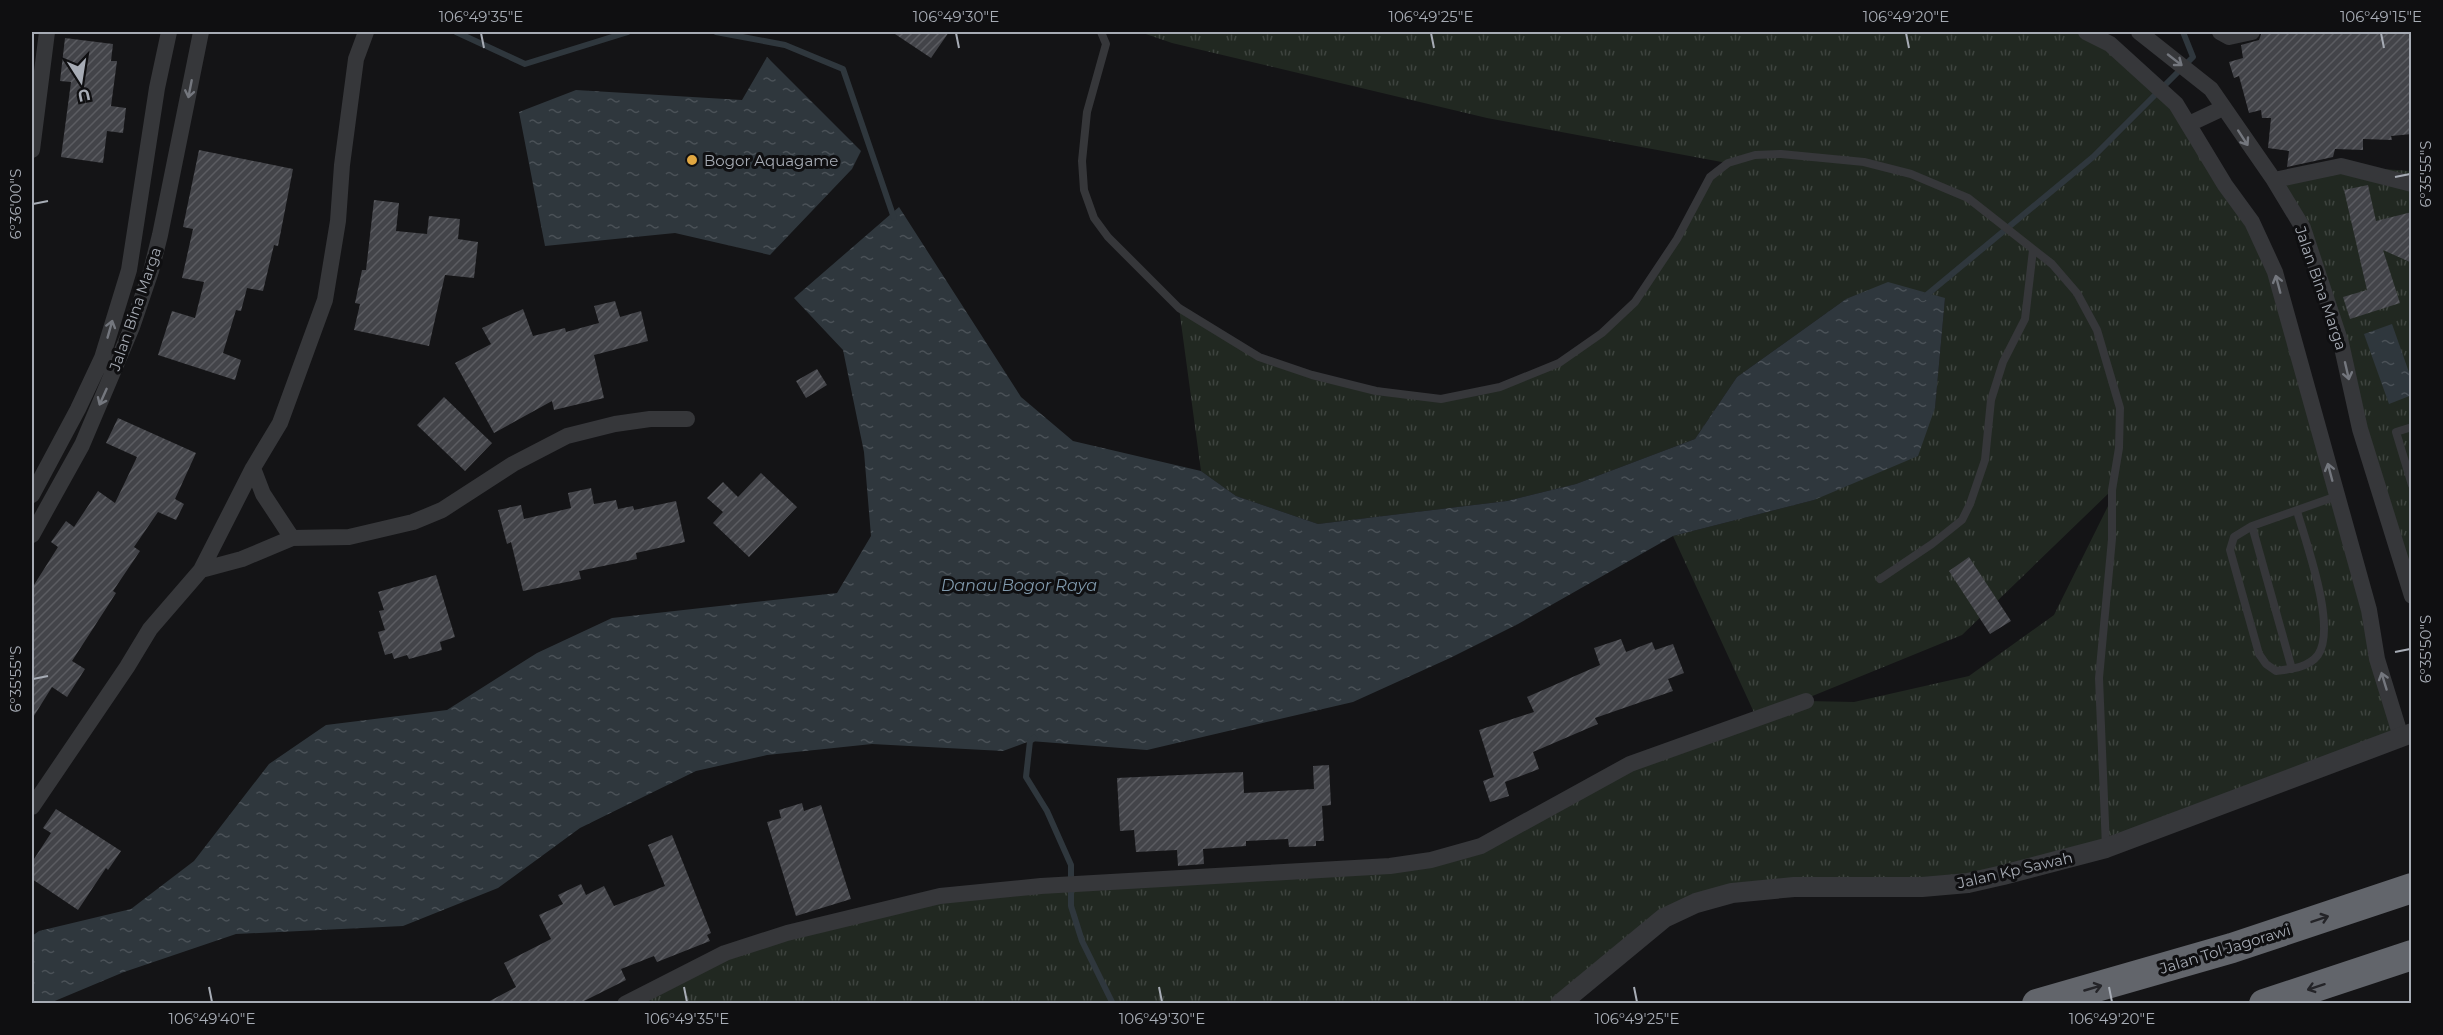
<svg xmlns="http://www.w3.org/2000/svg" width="2443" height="1035" font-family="Montserrat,sans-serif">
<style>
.grass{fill:url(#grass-tufts);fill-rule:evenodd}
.water{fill:url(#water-ripples)}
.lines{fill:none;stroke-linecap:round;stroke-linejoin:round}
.stream{stroke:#2f373d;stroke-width:6}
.building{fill:url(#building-hatch)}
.service{stroke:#36373a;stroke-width:8}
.minor{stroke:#36373a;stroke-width:16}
.tertiary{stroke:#36373a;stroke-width:20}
.motorway{stroke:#62656b;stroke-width:30}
.oneway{stroke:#74777e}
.oneway2{stroke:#242428}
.ticks{fill:none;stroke:#a7acb5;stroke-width:2}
.poi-dot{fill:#e1a741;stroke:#0f0f11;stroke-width:2}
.labels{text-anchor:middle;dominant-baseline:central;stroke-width:6;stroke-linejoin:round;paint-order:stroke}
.poi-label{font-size:15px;fill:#a7acb5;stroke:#0f0f11;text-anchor:start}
.street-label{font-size:15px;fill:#a7acb5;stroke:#0f0f11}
.water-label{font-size:16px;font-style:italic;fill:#819aad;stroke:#0f0f11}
.neatline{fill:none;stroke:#a7acb5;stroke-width:2}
.ticks-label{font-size:15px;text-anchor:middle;fill:#a7acb5}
</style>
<defs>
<pattern id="grass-tufts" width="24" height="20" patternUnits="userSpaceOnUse" patternTransform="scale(1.5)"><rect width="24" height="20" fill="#212821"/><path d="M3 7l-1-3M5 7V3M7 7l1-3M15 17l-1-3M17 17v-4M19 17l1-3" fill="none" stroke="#3e443f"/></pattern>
<pattern id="water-ripples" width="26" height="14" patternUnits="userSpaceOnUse" patternTransform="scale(1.5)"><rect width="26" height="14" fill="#2f373d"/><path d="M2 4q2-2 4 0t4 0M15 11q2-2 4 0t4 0" fill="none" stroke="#4a5157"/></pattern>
<pattern id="building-hatch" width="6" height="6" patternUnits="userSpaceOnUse" patternTransform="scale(1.5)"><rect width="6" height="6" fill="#434449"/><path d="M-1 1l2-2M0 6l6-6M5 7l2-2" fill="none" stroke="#5b5c61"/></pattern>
</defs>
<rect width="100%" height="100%" fill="#141416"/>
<!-- grass -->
<path class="grass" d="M1140 32H2086L2176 104 2275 272 2401 737 2106 848 1962 883 1696 903 1560 1003 625 1004 725 953 940 896 1390 866 1481 846 1630 764 1757 719 1673 536 1814 500 1935 408 1945 298 1846 299 1737 377 1695 439 1576 484 1507 501 1318 524 1236 496 1201 471 1179 308 1259 357 1312 375 1441 399 1500 387 1559 363 1635 302 1710 177 1727 163 1487 118 1172 43ZM2112 490V498L2054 615 1969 676 1854 702 1806 701 1783 708 1962 635Z
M2341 166 2411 171V596L2324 290 2274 180Z"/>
<!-- water -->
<path class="water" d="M767 57 861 151 852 169 770 255 675 233 545 246 519 112 576 90 742 100Z
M899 207 1021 397 1073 441 1201 471 1236 496 1318 524 1507 501 1576 484 1695 439 1737 377 1846 299 1888 282 1945 298 1935 408 1918 456 1814 500 1673 536 1518 624 1450 658 1353 702 1147 750 1030 741 1003 751 872 744 767 755 696 771 580 828 498 888 403 926 236 934 124 972 50 1003H32V936L39 931 131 909 194 861 269 764 326 725 447 710 537 653 612 618 837 593 871 536 864 452 843 350 794 298Z
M2392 324 2411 378 2412 395 2389 404 2364 334Z"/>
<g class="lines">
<!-- stream -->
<path class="stream" d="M456 32 525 64 628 32
M716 32 785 45 843 69 894 218
M1923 298 2093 157 2193 57 2183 32
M1034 738 1030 741 1026 777 1047 811 1071 865V906L1082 941 1113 1004"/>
</g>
<!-- building -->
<path class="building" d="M892 32H949L931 58Z
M2262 32H2412V134L2391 136 2392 140 2363 139V150L2335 149 2333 157 2287 167 2289 151 2268 148 2271 118H2262L2261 110 2249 113 2239 76 2234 78 2229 62 2243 58 2241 45 2259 40Z
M65 38 113 44 111 61H117L111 106 126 108 123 133 107 131 103 163 61 157 71 82 60 81Z
M199 150 293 169 278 246 274 245 263 291 247 288 241 311 236 310 223 353 241 360 235 380 158 355 172 311 195 318 204 282 182 278 193 229 183 227Z
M2368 185 2376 221 2412 212V263L2383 250 2400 303 2350 319 2343 297 2367 290 2344 190Z
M374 200 399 203 396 231 427 234 429 216 460 219 458 239 478 242 474 278 445 275 429 346 354 330 360 304 355 303 362 270H366Z
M615 301 620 317 641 311 648 341 594 355 604 398 554 410 552 401 494 433 455 363 491 344 482 328 523 309 533 336 565 328 566 332 599 323 594 306Z
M817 369 827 385 806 398 796 381Z
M444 397 492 443 465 471 417 425Z
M118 418 196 453 175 499 184 504 176 520 158 512 134 547 140 551 113 591 116 593 72 661 85 669 67 697 52 687 32 719V588L58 547 51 542 66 521 74 527 98 491 115 503 137 457 106 443Z
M761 473 797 507 749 557 713 523 723 512 707 498 723 482 738 497Z
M591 488 594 504 616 500 618 509 633 506 634 510 676 501 685 542 636 553 637 559 579 571 581 579 523 591 511 542 507 544 498 510 521 505 524 519 571 508 568 493Z
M1969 557 2011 621 1990 634 1949 571Z
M436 575 455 637 440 642 442 650 409 659 407 655 394 659 392 653 385 655 378 632 385 630 379 611 384 610 378 592Z
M1621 639 1626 652 1652 642 1655 650 1673 644 1684 673 1668 679 1673 691 1595 718 1598 724 1533 752 1539 769 1505 782 1509 796 1490 802 1483 781 1494 777 1479 730 1534 712 1527 697 1600 665 1594 648Z
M1329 765 1331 805 1322 806 1324 841H1316V846L1289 847 1288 839 1246 841V846L1203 849 1204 864 1178 866 1177 850 1136 852 1134 830 1120 831 1117 778 1243 772 1244 793 1314 789 1313 766Z
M802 803 804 811 821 805 851 899 796 916 767 822 781 818 779 810Z
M56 809 121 851 108 870 106 868 78 910 32 879V862L51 833 43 828Z
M672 835 711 933 707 935 710 941 657 962 654 956 621 969 626 980 578 1004H484L516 987 504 963 551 939 539 915 563 904 558 895 581 884 586 895 604 886 614 906 665 886 648 845Z"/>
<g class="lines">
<!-- service -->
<path class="service" d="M1101 32 1106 44 1087 112 1082 161 1084 190 1094 218 1108 237 1179 308 1259 357 1312 375 1376 391 1441 399 1500 387 1559 363 1602 333 1635 302 1677 239 1710 177 1728 163 1755 155 1781 154 1864 162 1911 174 1968 198 2052 264 2077 293 2097 330 2120 408 2119 448 2112 490V539L2099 678 2106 847
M2412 427 2396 432 2412 485
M2297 511C2306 543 2337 627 2318 655 2308 668 2291 669 2276 671L2266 664 2259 654 2230 550 2234 537 2252 526 2337 496
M2252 526 2292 669
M1880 579 1932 544 1962 520 1970 504 1985 460 1991 400 2003 362 2025 319 2033 250"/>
<!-- minor -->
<path class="minor" d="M2086 32 2110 44 2176 104 2225 185 2252 222 2275 272 2369 610 2377 659 2401 737
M2139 32 2211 89 2274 180 2303 228 2341 343 2360 429 2412 596
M2220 32 2229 37 2252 32
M2189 124 2223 108
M32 150 47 32
M2274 180 2341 166 2412 184
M253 468 263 494 292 538
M32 495 78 409 102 358 129 270 157 88 169 32
M32 535 82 445 132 327 151 271 160 235 201 32
M201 570 242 559 292 538 349 537 413 522 442 510 513 464 567 436 615 424 650 419H687
M32 807 127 667 150 629 201 570 253 468 280 423 325 300 338 221 342 165 356 59 366 32
M625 1004 725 953 787 933 940 896 1041 886 1390 866 1431 860 1481 846 1630 764 1806 701"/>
<!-- tertiary -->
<path class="tertiary" d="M1560 1004 1664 918 1696 903 1732 893 1794 887H1922L1968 883 2003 875 2106 848 2412 733"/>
<!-- motorway -->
<path class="motorway" d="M2037 1004 2232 948 2412 888
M2264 1004 2412 955"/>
</g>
<!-- one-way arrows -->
<defs><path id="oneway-shaft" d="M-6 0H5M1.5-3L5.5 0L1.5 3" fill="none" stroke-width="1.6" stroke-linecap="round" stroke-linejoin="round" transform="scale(1.5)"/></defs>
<g class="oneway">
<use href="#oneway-shaft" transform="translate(2175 60) rotate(38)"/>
<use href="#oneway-shaft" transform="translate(190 89) rotate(101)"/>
<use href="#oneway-shaft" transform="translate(2243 138) rotate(57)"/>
<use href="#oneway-shaft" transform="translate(2278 284) rotate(-105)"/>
<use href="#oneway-shaft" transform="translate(110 329) rotate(-74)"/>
<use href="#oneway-shaft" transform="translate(2347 371) rotate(77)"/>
<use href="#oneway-shaft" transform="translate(103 397) rotate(114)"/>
<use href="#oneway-shaft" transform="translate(2330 472) rotate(-105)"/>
<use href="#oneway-shaft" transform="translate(2384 681) rotate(-107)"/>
</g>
<g class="oneway2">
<use href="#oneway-shaft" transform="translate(2320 919) rotate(-19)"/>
<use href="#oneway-shaft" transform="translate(2316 987) rotate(162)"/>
<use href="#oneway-shaft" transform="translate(2093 988) rotate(-16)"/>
</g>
<!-- ticks -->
<path class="ticks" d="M481 33 484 48M956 33 959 48M1431 33 1434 48M1906 33 1909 48M2381 33 2384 48M2395 177 2410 174M33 204 48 201M2395 652 2410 649M33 679 48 676M209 987 212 1002M684 987 687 1002M1159 987 1162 1002M1634 987 1637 1002M2109 987 2112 1002"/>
<!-- markers -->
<circle class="poi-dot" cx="692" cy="160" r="6"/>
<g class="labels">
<!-- poi labels -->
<g class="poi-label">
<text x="704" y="160">Bogor Aquagame</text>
</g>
<!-- street labels -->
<g class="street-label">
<text transform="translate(2321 288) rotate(71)">Jalan Bina Marga</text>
<text transform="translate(135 309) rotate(-71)">Jalan Bina Marga</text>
<text transform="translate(2015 870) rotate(-13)">Jalan Kp Sawah</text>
<text transform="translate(2225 949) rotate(-17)">Jalan Tol Jagorawi</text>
</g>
<!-- water labels -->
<g class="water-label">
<text x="1019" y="585">Danau Bogor Raya</text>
</g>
</g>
<!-- border -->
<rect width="2443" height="1035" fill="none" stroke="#0f0f11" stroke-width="66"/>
<!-- north arrow -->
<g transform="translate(81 81) rotate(168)" stroke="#0f0f11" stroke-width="4.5" paint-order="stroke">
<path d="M0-4.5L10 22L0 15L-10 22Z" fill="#a7acb5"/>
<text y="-9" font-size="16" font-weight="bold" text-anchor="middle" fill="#a7acb5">U</text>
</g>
<rect x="33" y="33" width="2377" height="969" class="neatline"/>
<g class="ticks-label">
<text x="481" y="22">106°49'35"E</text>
<text x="956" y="22">106°49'30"E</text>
<text x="1431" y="22">106°49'25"E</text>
<text x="1906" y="22">106°49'20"E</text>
<text x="2381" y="22">106°49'15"E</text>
<text transform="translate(2426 174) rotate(-90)" y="5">6°35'55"S</text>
<text transform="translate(16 204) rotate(-90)" y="5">6°36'00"S</text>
<text transform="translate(2426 649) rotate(-90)" y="5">6°35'50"S</text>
<text transform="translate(16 679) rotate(-90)" y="5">6°35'55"S</text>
<text x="212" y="1024">106°49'40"E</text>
<text x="687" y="1024">106°49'35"E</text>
<text x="1162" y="1024">106°49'30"E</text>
<text x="1637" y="1024">106°49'25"E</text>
<text x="2112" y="1024">106°49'20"E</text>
</g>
</svg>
